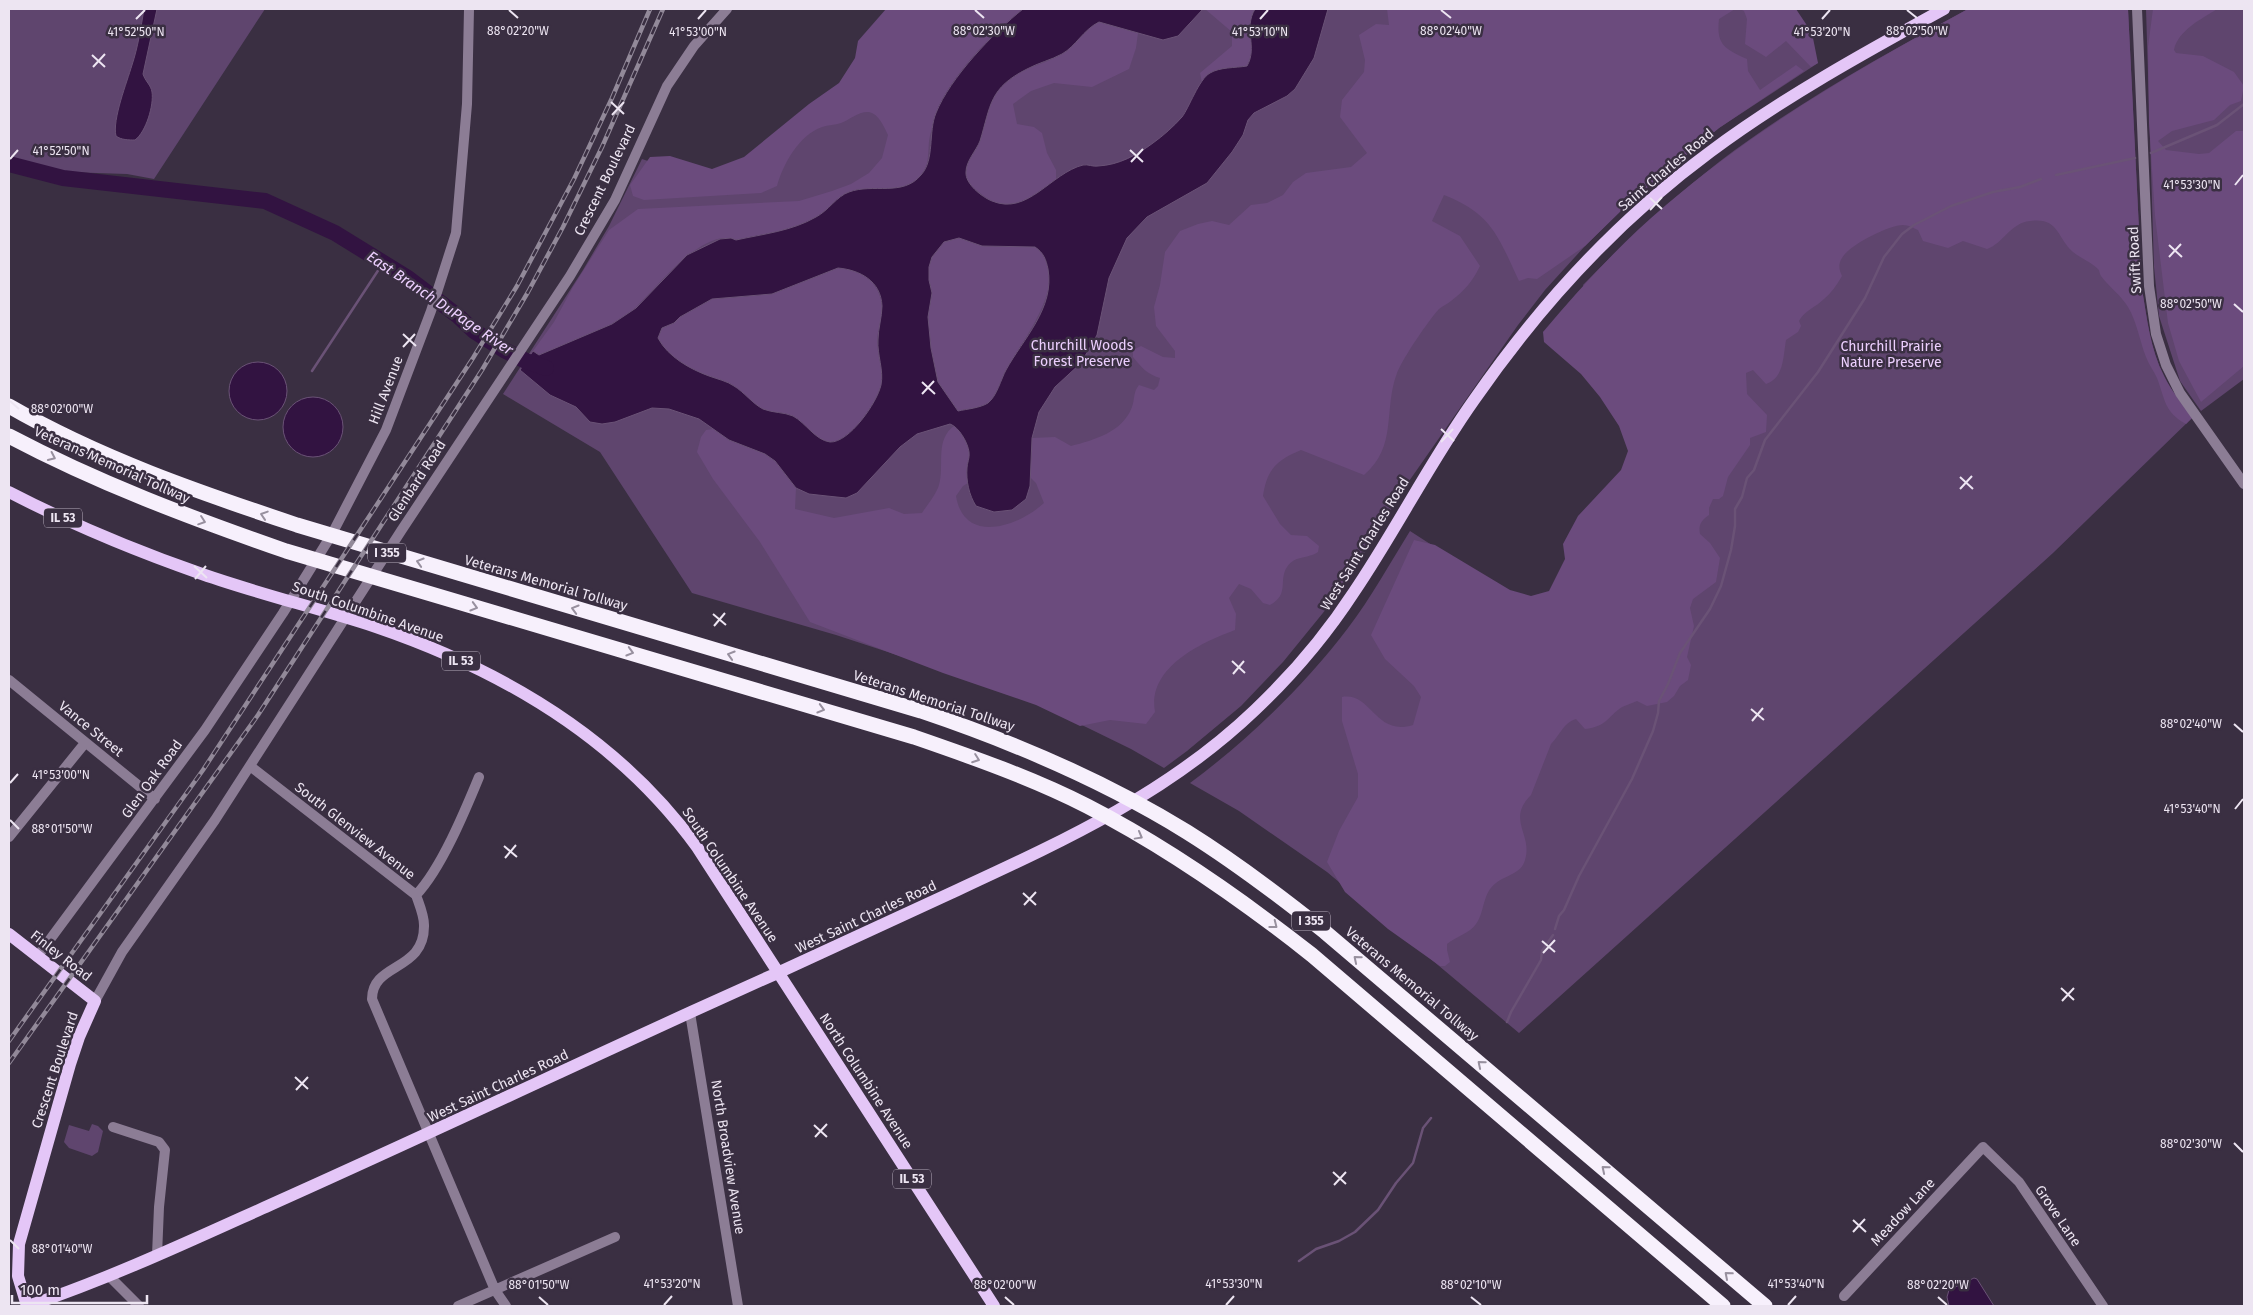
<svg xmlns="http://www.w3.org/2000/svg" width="2253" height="1315" font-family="'Fira Sans',sans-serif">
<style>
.green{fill:#5f456e}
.forest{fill:#6b4b7d}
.water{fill:#321341;stroke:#6a5276;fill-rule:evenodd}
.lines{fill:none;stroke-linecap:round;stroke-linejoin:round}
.stream{stroke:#6a5276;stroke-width:2.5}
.river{stroke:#321341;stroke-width:16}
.minor{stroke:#8c7d95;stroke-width:10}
.major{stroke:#e4c6f7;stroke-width:12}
.highway{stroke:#f7f0fc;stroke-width:15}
.rail-casing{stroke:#928999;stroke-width:4.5}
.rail{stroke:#3a2f42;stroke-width:2.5;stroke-dasharray:8;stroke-linecap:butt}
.oneway{stroke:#98909f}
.ticks{fill:none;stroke:#ede5f2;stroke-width:2}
.labels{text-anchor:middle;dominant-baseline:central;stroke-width:5;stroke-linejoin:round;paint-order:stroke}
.shield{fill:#3a2f42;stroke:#b7aebd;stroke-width:1}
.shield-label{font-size:12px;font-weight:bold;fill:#ede5f2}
.street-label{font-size:14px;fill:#ede5f2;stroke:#3a2f42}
.park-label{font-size:14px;fill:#eccffe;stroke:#3a2f42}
.water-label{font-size:15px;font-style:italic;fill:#edd0ff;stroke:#3a2f42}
.ticks-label{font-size:12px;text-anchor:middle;fill:#ede5f2;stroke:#3a2f42;stroke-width:5;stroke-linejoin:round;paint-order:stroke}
</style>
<rect width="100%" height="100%" fill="#3a2f42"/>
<!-- green -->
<path class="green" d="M9 9H265L154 179 127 174 66 172 9 158Z
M910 9H1783L1818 63 1719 128 1631 201 1585 246 1545 290 1518 325 1407 484 1340 592 1283 662 1241 706 1187 751 1164 768 1131 749 1045 707 964 677 836 635 692 593 600 452 503 394 583 270 609 226 642 159 741 192Z
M1968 9H2128L2142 289C2147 318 2150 349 2164 376 2171 391 2183 404 2192 418L2053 553 1519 1033 1327 872 1239 811 1190 783C1248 740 1305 685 1348 628 1371 598 1390 563 1410 531L1545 618 1654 454 1583 285C1626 241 1670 200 1719 162 1795 104 1883 55 1968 9Z
M2146 9H2244V379L2201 411 2180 381 2159 316 2154 267Z
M92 1124 98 1126 103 1131 98 1152 92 1156 69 1148 64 1142 69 1125 89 1131Z"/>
<!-- forest -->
<path class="forest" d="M886 9H1023C996 30 964 63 946 93 939 104 934 120 931 132 926 147 932 163 921 175 903 197 873 183 849 192 837 196 828 211 816 217 792 231 763 234 736 240 704 226 658 286 638 305 632 312 622 318 613 323 591 337 563 345 539 355L533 351 554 322 573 287 609 230 638 209 799 201 832 191 851 184 869 173 882 158 888 135C884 127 879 114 869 112 859 111 849 120 841 123 835 125 828 125 822 127 799 135 783 164 777 186L761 193 644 200 633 196 630 185 650 157 670 156 712 169 744 157 809 104 839 83 855 58 858 41Z
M1205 9H1255C1243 29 1258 47 1247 66 1229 68 1211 67 1202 83L1200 73 1232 46V32Z
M1387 9H1735L1719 19C1716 45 1725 49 1747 59L1748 71 1760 90 1796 65 1804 71 1719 128 1631 201 1585 246 1537 279 1528 278 1519 281C1498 236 1492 214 1444 195L1432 221 1460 236 1480 266C1472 282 1465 290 1451 301 1448 304 1442 306 1439 309 1428 321 1403 358 1397 373 1383 410 1398 446 1364 475L1301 450C1277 460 1267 469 1263 496L1280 524 1291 535 1307 536 1319 546 1318 552C1308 559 1295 555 1287 567 1278 581 1290 594 1270 605L1263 603 1251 589 1239 584 1229 598 1236 614 1235 630C1200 643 1147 668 1155 712L1146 724 1110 720 1080 726 1036 705 943 673 810 622 760 542 713 479 697 452 701 437 706 430 714 429 729 440 765 454 775 461 796 488 795 509 834 518 889 508 904 514 922 513C927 505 936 495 939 485 945 465 934 440 955 425 961 434 970 443 970 454 970 464 967 473 968 483L963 486 956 496C964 545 1018 527 1044 503L1036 483 1030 477 1032 438 1055 437 1071 446C1094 440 1123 432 1132 407 1135 399 1133 392 1139 385L1154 390 1158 386 1160 378C1147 374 1142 368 1133 357V350L1141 346 1163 357 1175 358V351L1156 326 1154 307 1160 285 1165 252 1180 231 1198 224 1212 221 1229 225 1251 205 1267 203 1283 195 1293 182 1306 173 1351 167 1367 153 1340 117 1342 100 1364 72 1365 60 1359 35 1376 24 1389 25Z
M1740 9H1796L1812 33 1818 63 1811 67 1786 41 1766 57 1745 44 1747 19 1744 11Z
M1968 9H2128L2142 289C2147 318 2150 349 2164 376 2171 391 2183 404 2192 418L2186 424C2164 412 2165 399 2157 378 2154 371 2149 365 2146 357 2140 342 2137 322 2128 307 2121 295 2109 287 2101 276 2099 273 2100 271 2098 269 2091 262 2080 258 2073 252 2057 238 2059 217 2030 221 2010 223 2004 243 1987 249L1963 241 1948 248 1923 241 1918 230C1914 228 1908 225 1903 225 1889 225 1849 245 1842 258 1838 264 1839 270 1842 276 1837 285 1831 293 1824 299 1816 307 1804 311 1799 321L1801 326 1798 332 1786 340C1783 357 1784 378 1766 384L1753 370 1746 373 1747 394 1767 415 1766 432 1750 438V445L1728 477 1723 496 1719 499H1713L1709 508V515C1702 520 1698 524 1700 534L1710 543 1720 558 1716 582 1693 599 1690 608 1694 626 1687 657 1691 665 1688 680 1680 686 1674 696 1667 702 1647 706 1637 701C1632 703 1627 705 1622 707 1606 718 1608 726 1585 729L1576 719C1563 723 1560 735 1551 744L1531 795C1506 820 1533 834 1525 860 1521 874 1506 875 1496 883 1482 893 1485 912 1476 924 1470 933 1455 937 1447 944V950L1450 962 1445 966H1440L1388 929 1345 892 1327 862 1339 831 1358 797V774L1342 721V697C1372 692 1375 737 1413 725L1421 697 1414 686 1385 659 1371 635 1414 540 1435 545 1510 590 1531 596 1549 591 1565 559 1563 544 1578 516 1621 470 1628 451 1619 426 1600 397 1581 374 1544 342 1543 332C1581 287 1621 243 1666 205 1757 127 1863 66 1968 9Z
M2153 9H2217C2202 19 2178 30 2174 50L2176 53 2203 56 2234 72 2244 86 2241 101 2230 105 2214 120 2172 131 2158 141 2166 150 2199 154 2209 153 2236 131H2244V366L2201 402 2179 361 2168 323 2155 216 2149 123 2148 47Z
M1099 21 1138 33 1136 48 1129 69 1092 87 1054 83 1031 91 1013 104 1017 124 1034 127 1042 133 1047 153 1056 170V179C1032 199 1007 216 980 193 974 188 966 183 966 176 964 165 974 154 978 145 987 126 986 100 1001 85 1018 69 1043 65 1062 54 1076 45 1083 30 1099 21Z
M959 238 982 246 1035 247C1076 275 1021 342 1006 370 1001 379 997 397 988 403 980 408 967 409 958 412L938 382 931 348 928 317 932 293 929 280V267L932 257 944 242Z
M838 268C843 269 849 268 854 270 869 273 881 291 882 306 882 318 878 329 877 340 877 356 884 370 881 385 877 403 849 443 830 442 815 440 806 423 793 416 784 412 773 413 763 409 752 404 744 392 734 386 727 381 717 379 709 376 690 369 668 357 658 338L662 328 674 323 680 317 712 299 772 294Z"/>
<!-- water -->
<path class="water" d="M144 9H157L143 74C145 81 151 85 152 92 154 105 146 132 135 140 129 140 121 140 116 136 112 120 127 82 132 65 138 47 141 27 144 9Z
M1023 9H1203L1178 36 1163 40 1099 22C1083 30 1076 46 1062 54 1051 60 1038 63 1027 69 989 88 991 105 980 141 976 151 966 161 966 172 965 184 982 197 992 201 1028 216 1051 173 1083 165 1088 164 1093 167 1098 166 1119 165 1137 155 1153 143 1163 136 1174 126 1182 117 1189 108 1199 79 1210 73 1220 67 1235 68 1247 66 1258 47 1243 29 1255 9H1328L1314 58 1295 89 1287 96 1254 113 1248 120 1243 135 1232 152 1207 183 1147 217 1127 238 1109 278 1097 335 1081 363 1055 387 1039 412 1032 438 1030 486 1026 499 1012 510 994 512 976 506C969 495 966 481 967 468 967 463 970 458 969 452 968 443 959 427 950 424L917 434 900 447 857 493 846 498 827 496 809 494 796 488 775 461 765 454 729 440 699 419 669 409 652 408 615 422 602 424 590 422 576 407 550 395 520 370 533 351 539 355 612 324 636 308 687 255 720 239 731 238 736 240C763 234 792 231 816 217 828 211 837 196 849 192 873 183 903 197 921 175 935 160 928 132 936 113 950 78 993 33 1023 9ZM959 238 982 246 1035 247C1044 253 1046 260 1048 269 1055 308 1023 339 1006 370 1001 379 997 396 988 403 980 408 967 409 958 411L938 382 931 348 928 317 932 293 929 280V267L932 257 944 242ZM838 268C860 270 881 281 882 306 882 317 878 329 878 340 877 355 884 370 881 385 877 403 849 443 830 442 815 440 806 423 793 416 784 412 773 413 763 409 753 404 744 392 734 386 727 381 717 379 709 376 690 369 668 357 658 338L662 328 674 323 680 317 712 299 772 294Z
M229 391a29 29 0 1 1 58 0a29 29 0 1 1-58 0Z
M283 427a30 30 0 1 1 60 0a30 30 0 1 1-60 0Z
M1974 1278 1977 1279 1994 1306H1949L1947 1297 1949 1290Z"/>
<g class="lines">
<!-- stream -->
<path class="stream" d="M2151 153 2217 125 2244 104
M2056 175 2135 158
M312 371 383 263
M1555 929 1559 916 1564 910 1579 876 1632 779 1653 731 1658 713 1659 701 1668 684 1680 653 1710 609 1721 586 1731 550 1735 526V509L1742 497 1747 478 1754 470 1765 440 1818 372 1865 298 1884 257 1902 234 1914 225 1951 206 1993 192 2020 187 2041 179
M1507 1022 1511 1012 1541 960 1542 951 1553 935
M1299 1261 1316 1249 1339 1241 1355 1232 1378 1210 1396 1183 1413 1163 1423 1128 1431 1118"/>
<!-- river -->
<path class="river" d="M9 164 63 178 265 201 335 233 408 278 458 316 474 331 504 350 526 361 546 368"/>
<!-- minor -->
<path class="minor" d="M2137 9 2149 286 2156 334 2166 365 2180 393 2244 484
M9 680 155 799
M250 766 416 895C419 904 424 915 424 925 425 972 372 962 372 999L495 1290 506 1306
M9 837 85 743
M416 895C441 869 465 811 479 777
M37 957 205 730 283 613 332 534 386 430 431 311 456 233 467 104 469 9
M95 1001 122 952 215 820 401 531 570 276 615 200 667 86 694 46 727 9
M690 1013 738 1306
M113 1127 159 1142 165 1150 159 1207 157 1255
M109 1276 139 1306
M1844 1296 1983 1147 2019 1182 2103 1306
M458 1306 615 1237"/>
<!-- major -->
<path class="major" d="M9 492C71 524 136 551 202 574 259 594 318 608 376 627 502 670 618 738 697 847L994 1306
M9 934 95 1001 79 1037 70 1064 19 1244 18 1276 27 1306
M28 1306C111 1278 190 1241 270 1205 411 1142 551 1076 691 1012 778 973 865 933 951 893 1061 842 1166 795 1255 710 1292 675 1326 635 1354 592 1396 530 1430 462 1474 400 1539 306 1618 220 1710 152 1784 97 1864 53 1944 9"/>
<!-- highway -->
<path class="highway" d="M9 406C99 458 198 492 297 525L921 711C1013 742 1103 780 1187 832 1235 862 1280 896 1325 932L1765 1306
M9 436C98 483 191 518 286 551L914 737C972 757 1032 778 1087 806 1167 847 1241 899 1312 955L1723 1306"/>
<!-- rail casing -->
<g class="rail-casing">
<path id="rail" d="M9 1041 203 770 473 358 517 286 574 179 612 98 650 9
M9 1063 258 715 482 370 528 292 563 227 602 147 663 9"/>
</g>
<!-- rail -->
<use href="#rail" class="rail"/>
</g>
<!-- one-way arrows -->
<defs><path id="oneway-chevron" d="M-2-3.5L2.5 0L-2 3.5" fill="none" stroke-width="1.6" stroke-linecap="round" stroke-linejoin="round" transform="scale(1.25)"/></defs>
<g class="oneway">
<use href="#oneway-chevron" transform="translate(52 457) rotate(25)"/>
<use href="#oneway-chevron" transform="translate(264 515) rotate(-162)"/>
<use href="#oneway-chevron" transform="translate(202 521) rotate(19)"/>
<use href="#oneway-chevron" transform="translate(420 562) rotate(-163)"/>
<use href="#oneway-chevron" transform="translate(474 607) rotate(16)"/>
<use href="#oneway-chevron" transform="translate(575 609) rotate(-164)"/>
<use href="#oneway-chevron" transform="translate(630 652) rotate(16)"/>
<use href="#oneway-chevron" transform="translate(731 655) rotate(-163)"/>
<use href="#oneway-chevron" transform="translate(821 709) rotate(16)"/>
<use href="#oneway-chevron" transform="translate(976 759) rotate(20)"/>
<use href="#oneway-chevron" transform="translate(1139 836) rotate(29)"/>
<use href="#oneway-chevron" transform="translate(1274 925) rotate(38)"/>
<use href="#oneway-chevron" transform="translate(1357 959) rotate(-140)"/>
<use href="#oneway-chevron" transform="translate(1481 1064) rotate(-140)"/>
<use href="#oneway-chevron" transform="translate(1605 1169) rotate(-140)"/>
<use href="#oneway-chevron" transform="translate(1728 1275) rotate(-139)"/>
</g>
<!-- ticks -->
<path class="ticks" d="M509 10 518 18M975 10 984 18M1441 10 1451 18M1907 10 1917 18M136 19 145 10M698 19 706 10M1260 19 1268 10M1822 19 1830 10M92 55 105 67M93 67 105 54M611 102 624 114M612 115 624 102M1130 150 1143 162M10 159 18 150M1131 162 1143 149M2235 185 2243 175M1650 198 1662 209M1650 210 1662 197M2169 245 2182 257M2169 257 2181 244M2234 304 2243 312M403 334 416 346M403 347 415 334M922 382 935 394M922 394 934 381M10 401 19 409M1441 429 1454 441M1441 442 1453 429M1960 477 1973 489M1960 489 1972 476M194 566 207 578M195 579 206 566M713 614 726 625M714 626 725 613M1232 661 1245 673M1233 674 1244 661M1751 709 1764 720M1752 721 1763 708M2234 724 2243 732M10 783 18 774M2235 809 2243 799M10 820 19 829M504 846 517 857M505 858 516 845M1023 893 1036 905M1024 905 1036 892M1542 941 1555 952M1543 953 1555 940M2061 988 2074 1000M2062 1001 2074 988M295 1077 308 1089M296 1090 308 1077M814 1125 827 1137M815 1137 827 1124M2234 1143 2243 1152M1333 1172 1346 1184M1334 1185 1346 1172M1853 1220 1866 1232M1853 1232 1865 1219M10 1240 19 1249M539 1297 548 1305M1005 1297 1014 1305M1471 1297 1481 1305M1938 1297 1947 1305M664 1305 672 1296M1226 1305 1234 1296M1788 1305 1796 1296"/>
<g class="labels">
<!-- shield labels -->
<g class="shield">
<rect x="44" y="508.5" width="38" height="19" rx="4"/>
<rect x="368" y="543.5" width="38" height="19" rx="4"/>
<rect x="442" y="651.5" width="38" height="19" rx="4"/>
<rect x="1292" y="911.5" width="38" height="19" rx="4"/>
<rect x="893" y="1169.5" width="38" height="19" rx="4"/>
</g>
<g class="shield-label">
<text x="63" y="518">IL 53</text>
<text x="387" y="553">I 355</text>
<text x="461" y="661">IL 53</text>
<text x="1311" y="921">I 355</text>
<text x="912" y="1179">IL 53</text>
</g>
<!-- street labels -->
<g class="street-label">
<text transform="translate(1666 170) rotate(-40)">Saint Charles Road</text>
<text transform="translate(605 180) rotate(-64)">Crescent Boulevard</text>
<text transform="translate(2135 260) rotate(-93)">Swift Road</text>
<text transform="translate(386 390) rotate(-69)">Hill Avenue</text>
<text transform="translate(112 465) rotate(24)">Veterans Memorial Tollway</text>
<text transform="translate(417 481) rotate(-57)">Glenbard Road</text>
<text transform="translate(1365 544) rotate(-58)">West Saint Charles Road</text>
<text transform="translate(546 583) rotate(16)">Veterans Memorial Tollway</text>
<text transform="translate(368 612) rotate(19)">South Columbine Avenue</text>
<text transform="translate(934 701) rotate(18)">Veterans Memorial Tollway</text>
<text transform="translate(91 729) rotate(39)">Vance Street</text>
<text transform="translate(152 779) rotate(-54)">Glen Oak Road</text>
<text transform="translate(355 831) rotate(38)">South Glenview Avenue</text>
<text transform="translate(730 875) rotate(56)">South Columbine Avenue</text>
<text transform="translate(866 917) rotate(-25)">West Saint Charles Road</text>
<text transform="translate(61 956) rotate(38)">Finley Road</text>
<text transform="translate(1412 984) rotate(40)">Veterans Memorial Tollway</text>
<text transform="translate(55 1070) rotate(-72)">Crescent Boulevard</text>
<text transform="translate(866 1081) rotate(57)">North Columbine Avenue</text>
<text transform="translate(498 1086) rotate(-25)">West Saint Charles Road</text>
<text transform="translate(728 1157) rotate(81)">North Broadview Avenue</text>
<text transform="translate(1903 1212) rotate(-47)">Meadow Lane</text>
<text transform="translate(2058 1216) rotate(56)">Grove Lane</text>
</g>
<!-- park labels -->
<g class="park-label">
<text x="1082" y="345">Churchill Woods<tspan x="1082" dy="16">Forest Preserve</tspan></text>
<text x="1891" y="346">Churchill Prairie<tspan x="1891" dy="16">Nature Preserve</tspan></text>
</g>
<!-- water labels -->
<g class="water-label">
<text transform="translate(440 303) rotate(34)">East Branch DuPage River</text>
</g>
</g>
<g class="ticks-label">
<text x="518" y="35">88°02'20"W</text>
<text x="984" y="35">88°02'30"W</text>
<text x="1917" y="35">88°02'50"W</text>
<text x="1451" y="35">88°02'40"W</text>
<text x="136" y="36">41°52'50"N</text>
<text x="698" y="36">41°53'00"N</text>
<text x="1260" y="36">41°53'10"N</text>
<text x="1822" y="36">41°53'20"N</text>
<text x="61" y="155">41°52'50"N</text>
<text x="2192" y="189">41°53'30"N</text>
<text x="2191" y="308">88°02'50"W</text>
<text x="62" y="413">88°02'00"W</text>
<text x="2191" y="728">88°02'40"W</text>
<text x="61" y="779">41°53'00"N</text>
<text x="2192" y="813">41°53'40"N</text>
<text x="62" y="833">88°01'50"W</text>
<text x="2191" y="1148">88°02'30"W</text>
<text x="62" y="1253">88°01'40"W</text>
<text x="672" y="1288">41°53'20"N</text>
<text x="1234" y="1288">41°53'30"N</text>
<text x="1796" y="1288">41°53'40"N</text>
<text x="539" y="1289">88°01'50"W</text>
<text x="1005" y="1289">88°02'00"W</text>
<text x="1471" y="1289">88°02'10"W</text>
<text x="1938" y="1289">88°02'20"W</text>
</g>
<!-- border -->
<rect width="2253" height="1315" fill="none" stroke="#ede5f2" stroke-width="20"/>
<!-- scale -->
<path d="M12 1295v8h135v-8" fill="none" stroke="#ede5f2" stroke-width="2.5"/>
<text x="20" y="1295" font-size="15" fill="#ede5f2" stroke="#3a2f42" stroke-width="4" paint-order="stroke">100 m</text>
</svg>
